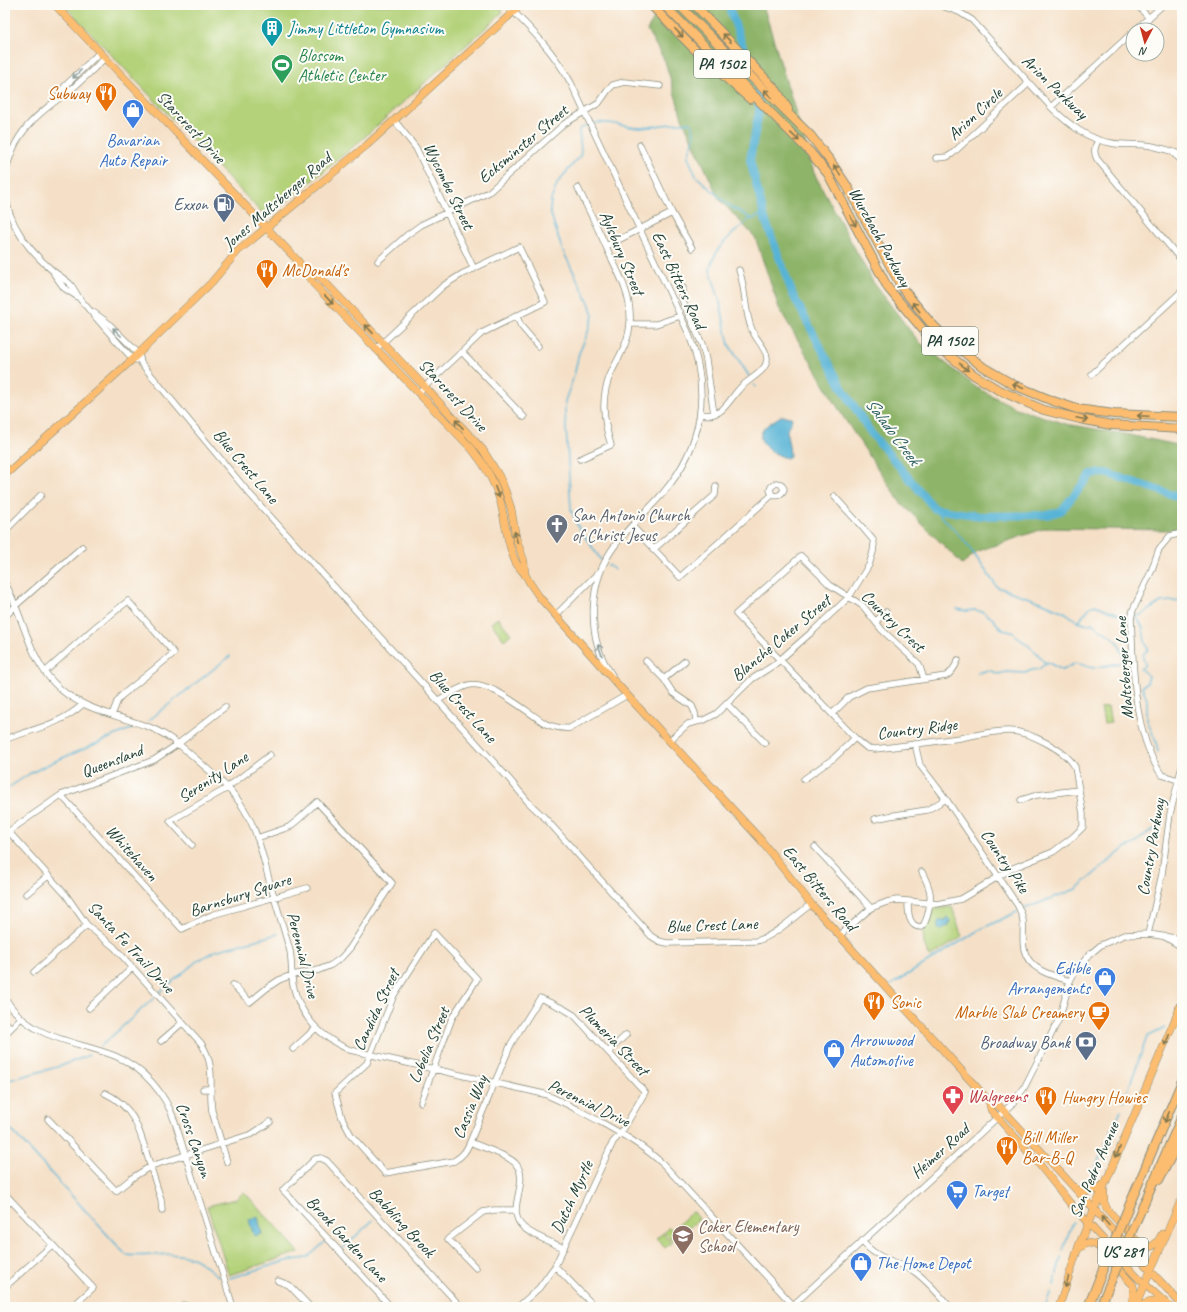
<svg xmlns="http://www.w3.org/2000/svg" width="1187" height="1312" font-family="Caveat,sans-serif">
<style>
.green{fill:#b3d279;stroke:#698856}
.forest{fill:#8eb469;stroke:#56784e}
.water{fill:#58b4d6;stroke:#3c7885}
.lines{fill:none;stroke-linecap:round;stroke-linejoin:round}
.stream{stroke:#58b4d6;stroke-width:1.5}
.river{stroke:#58b4d6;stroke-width:8}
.minor-casing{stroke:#8a8e7e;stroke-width:7}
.major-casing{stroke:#8a8e7e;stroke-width:8}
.highway-casing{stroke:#8a8e7e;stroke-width:10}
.minor{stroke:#fff;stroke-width:5.5}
.major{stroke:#fcbd6f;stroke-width:7}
.highway{stroke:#fcbd6f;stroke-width:8}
.highway-bridge-casing{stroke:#8a8e7e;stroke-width:10;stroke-linecap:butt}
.highway-bridge{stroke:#fcbd6f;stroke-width:8}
.oneway{stroke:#82774f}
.oneway2{stroke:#8f9e9a}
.labels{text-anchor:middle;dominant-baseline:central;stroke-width:4;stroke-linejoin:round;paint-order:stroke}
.shield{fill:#fdfcf7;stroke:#62766e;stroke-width:1}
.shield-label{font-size:16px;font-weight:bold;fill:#1f3d34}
.culture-label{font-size:17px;fill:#0d838f;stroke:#fdfcf7;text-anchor:start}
.leisure-label{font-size:17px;fill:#27864d;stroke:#fdfcf7;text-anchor:start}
.street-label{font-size:17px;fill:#1f3d34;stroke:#fdfcf7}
.food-label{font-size:17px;fill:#c56008;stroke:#fdfcf7;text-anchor:start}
.shop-label{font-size:17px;fill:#366cbe;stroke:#fdfcf7;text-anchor:start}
.service-label{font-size:17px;fill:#4e5e75;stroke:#fdfcf7;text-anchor:end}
.worship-label{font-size:17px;fill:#5b616d;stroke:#fdfcf7;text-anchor:start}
.health-label{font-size:17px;fill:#be3a42;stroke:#fdfcf7;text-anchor:start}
.education-label{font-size:17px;fill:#785e54;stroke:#fdfcf7;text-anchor:start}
.water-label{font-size:18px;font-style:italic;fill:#306165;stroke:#fdfcf7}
</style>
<rect width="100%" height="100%" fill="#fdfcf7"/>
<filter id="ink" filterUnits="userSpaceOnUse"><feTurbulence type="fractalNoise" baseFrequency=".025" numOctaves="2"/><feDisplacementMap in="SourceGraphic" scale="8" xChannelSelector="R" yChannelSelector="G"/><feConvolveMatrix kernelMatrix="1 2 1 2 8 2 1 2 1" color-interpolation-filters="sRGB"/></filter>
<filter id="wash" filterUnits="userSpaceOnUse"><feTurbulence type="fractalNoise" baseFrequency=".012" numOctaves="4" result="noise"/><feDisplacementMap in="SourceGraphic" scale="16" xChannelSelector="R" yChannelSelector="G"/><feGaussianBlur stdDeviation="0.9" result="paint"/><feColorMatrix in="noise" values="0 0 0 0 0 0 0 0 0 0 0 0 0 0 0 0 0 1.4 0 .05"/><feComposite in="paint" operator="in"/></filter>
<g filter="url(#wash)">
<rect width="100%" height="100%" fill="#f5e0c7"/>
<!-- green -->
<path class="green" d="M64 5H500L502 7V13L359 142 271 214H266L260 211Z
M498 618 511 634 504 640 491 623Z
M1108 707 1111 723 1104 724 1101 708Z
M952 907 962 937 930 957 924 944 923 932 925 928 932 909Z
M244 1192 299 1252 229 1275 207 1206 236 1199Z
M692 1212H694L699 1219 674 1241 672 1240 664 1232 669 1227 672 1230Z
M663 1233 671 1243 665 1248 656 1239Z"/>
<!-- forest -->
<path class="forest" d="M663 5H763L814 173 873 282 918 341 977 388 1016 408 1066 424 1125 434 1182 446V528L1169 530 1046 528 978 551 962 564 900 502 844 418 779 308 755 237 719 199 682 118 665 61 647 30Z"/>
<!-- water -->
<path class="water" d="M781 416 791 417 792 419C791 423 787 428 787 431 787 440 790 447 790 456L787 458C778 456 758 446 761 434 763 426 775 420 781 416Z
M947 917 950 919 949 926 945 927 941 930 938 929V922L940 920H946Z
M258 1217 262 1234 254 1236 249 1220Z"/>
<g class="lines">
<!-- stream -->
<path class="stream" d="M594 123C610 120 626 128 641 128 658 127 675 121 691 123 698 138 691 143 688 157L696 176 727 204 752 219
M587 126 581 128 579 131 581 150 580 156 558 182 551 200 550 211 562 249 590 305 593 316 587 335 579 353 574 376 565 401V412L571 509 577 525 601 560
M749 376 729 345 719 298 710 270 712 262 717 251 725 241 748 220 752 219 763 214
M754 385 756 387
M935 509 967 544 997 587 1041 602 1066 613 1078 622 1090 607 1095 605 1126 617
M608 565 615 570
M957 609 966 611 974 610 983 612 993 619 1002 630 1012 632 1037 653 1045 663
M1078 622 1088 625 1092 623C1106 635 1122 636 1123 660
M977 673 989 670 998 674 1006 672 1025 673 1032 670 1039 669 1047 662 1062 670 1076 663 1093 668 1120 663
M148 721 230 656
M1158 752 1156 742 1147 720V700L1142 686 1147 683 1149 676 1140 669 1145 665V662L1143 658V654L1147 651 1148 649 1145 642 1143 628 1136 616 1141 615 1161 602 1182 600
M5 790 29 774 53 762 133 728
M1024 909 1076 889 1126 847 1133 845 1147 833 1161 826
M891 985 979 930 1017 912
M160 992 197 961 215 951 278 934
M101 1046 154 998
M5 1081 61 1066 89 1055
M1124 1101 1147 1037 1165 1028
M5 1123 126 1255C148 1258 172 1250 192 1258 201 1261 210 1270 218 1276
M1088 1184 1121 1110
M343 1248 373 1220
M1063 1250 1073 1222
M230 1278 286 1261 307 1258 325 1242
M1054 1285 1061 1257
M1045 1307 1051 1292"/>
<!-- river -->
<path class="river" d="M728 5 758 87 759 111
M758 116 750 160 765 219 793 295 841 386 871 433 935 509 980 516 1047 515 1061 511 1091 474 1106 473 1182 498"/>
</g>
</g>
<g filter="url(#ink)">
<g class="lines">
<!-- minor casing -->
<g class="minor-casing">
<path id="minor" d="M507 5C531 29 554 52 571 83L688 332C711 389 704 445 663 493 648 511 630 525 616 544 588 580 585 637 612 675
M939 5 959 12 972 20 1051 107C1068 124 1087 139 1111 143 1125 146 1139 143 1152 146 1162 148 1172 151 1182 155
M1137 5 1149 18
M1135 30 1163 5
M58 97 65 86 100 52
M1051 107 1133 32
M394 120 416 148 474 269
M1098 140C1095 147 1093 152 1097 159L1182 261
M640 145 672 213 692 248
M1173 153 1182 161
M936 158 947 157 952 154 1029 83
M5 177C12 133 35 116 69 91 82 81 93 69 105 58
M578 188C588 209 599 230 608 251 619 274 632 296 630 323 629 341 620 355 612 371 600 395 603 420 611 445L580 459
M5 191C7 223 29 251 53 271 58 275 65 279 70 284 74 288 76 294 80 299 97 319 115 340 133 359L136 360
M606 246 672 213
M378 261 407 235 421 225 489 192 564 124 599 103 608 90 613 85 624 82 660 86
M54 274 64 288 78 297
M683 288 681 297 683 302 702 344 706 360 714 414
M93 312 107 322 139 354 141 363 248 492 510 780 529 803 545 818 651 936 659 941 667 943 756 941C772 938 798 914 811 904
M516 315 521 326 538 346
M630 324H656L680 316
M376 349 443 286 462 274 519 247 545 302 482 333 418 393
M462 352 524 417
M1092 374 1182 291
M701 414C706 415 713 415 719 412 726 408 734 394 741 387 749 379 767 371 767 359 768 351 755 338 752 330 744 311 746 289 739 270
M632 526 680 577 772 495C777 497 782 495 784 489L781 484 776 483 771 487 770 490 772 495
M5 531 41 495
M653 550 715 495 716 486
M5 583C23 615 28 656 54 683 78 709 117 715 149 727 170 735 187 751 204 766 219 779 234 792 244 809 257 830 262 853 268 876 275 901 283 926 290 951 292 962 291 974 293 985 300 1016 321 1038 350 1050L544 1094C562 1101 578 1110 595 1119 620 1133 643 1145 664 1165L793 1305
M556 615 599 572
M5 617 15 606 82 547
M876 621 886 612
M646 661 664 679 673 693 692 706 695 713 696 722
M45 672 94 628 128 601 174 653 121 696 117 702 112 715
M664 679 685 661
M438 700C448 695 458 688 469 685 490 680 528 713 546 724 554 727 561 729 570 728L627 695 626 693
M726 703 765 743
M833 713 849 697 867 688 946 676C952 673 955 667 958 660
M5 737 6 739C34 729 62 724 83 704
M670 740 688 724 704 720 716 714 752 679 774 665 814 630 849 597 869 565 873 552 874 544 873 540 863 528 834 496
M915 744 920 765 946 799 1018 906C1020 911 1023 916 1023 921 1024 930 1022 940 1024 949 1028 970 1053 976 1070 981
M804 779 834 758 855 738
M1178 780 1162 775 1159 771C1132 725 1134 670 1131 619L1133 610 1151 572 1159 549 1170 536 1182 533
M61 795 182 929 212 915 307 888
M1021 800 1037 795 1079 790
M875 819 889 816 927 810 946 799
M9 832 66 895 87 925 114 947 201 1043C217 1068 208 1084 212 1111L227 1162
M5 834 61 795 154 760 178 744 225 707
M192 845 170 821 224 790 270 755
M815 847 871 908
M26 894 48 876
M908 901C908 911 908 928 922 927 928 920 931 902 930 893 929 886 925 878 922 872
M1148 934 1162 874 1170 814 1182 766
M840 935 871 908 887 902 897 900 937 904 961 899 1013 868 1053 852 1073 837 1083 827V814L1075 767C1066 750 1028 731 1009 731 993 731 976 735 960 738 932 742 903 746 875 749L867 748 855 738 736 614 801 556 830 585 863 606 882 630 919 664 924 679
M1165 937 1182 947
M34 972 87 925
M233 985 250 1002 267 988 279 980 292 975 319 970 331 965 341 958 350 948 392 883 317 802 299 819 289 827 257 838
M5 998C30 1040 74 1040 115 1056 144 1068 165 1093 175 1122L233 1307
M89 1008 132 968
M5 1022 11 1028
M5 1034 21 1018
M161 1041 182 1023
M293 1049 316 1028
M608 1052 626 1035
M203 1089H211
M105 1093C133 1106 139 1128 147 1155 152 1170 156 1185 161 1199L162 1210
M421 1102 452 1018 477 979 434 933 394 995 367 1063 335 1093 342 1118 351 1135 385 1173 454 1161C463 1156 466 1151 470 1142L511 1044 540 998 564 1009 574 1015 645 1092 621 1133 613 1142 555 1266 539 1288 518 1307
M48 1119 116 1191 132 1178 151 1166 252 1134 270 1122
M470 1142C481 1147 508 1155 515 1163 532 1181 504 1209 523 1227 531 1235 553 1243 564 1248
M5 1194 93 1288 72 1307
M5 1206 11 1201
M862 1241C877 1260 895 1260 915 1272 928 1281 939 1295 950 1307
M555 1266 595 1307
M476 1268 448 1239 483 1212 494 1210H515
M278 1281 289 1285 310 1307
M5 1287 52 1245
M184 1305 191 1307
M391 1307 283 1190 315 1159 321 1158 327 1161 461 1307
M791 1307 1012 1104 1024 1088 1059 1019 1070 981 1074 973 1089 955 1101 945 1124 935 1148 934 1182 939"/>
</g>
<!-- major casing -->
<g class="major-casing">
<path id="major" d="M55 5 298 261 313 283 472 449C485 465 496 484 501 504 505 521 508 548 516 563 519 568 523 571 526 576 530 584 535 591 541 599L627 695 760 839 811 904 989 1101 999 1106 1004 1111 1182 1305
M305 270 320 277 425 387 483 450 499 476 505 490 511 508 516 538 524 561 525 575
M5 475 133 359 211 283 238 251 367 145 521 5
M989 1101 991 1110 1039 1164 1069 1202 1136 1276 1170 1307
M1077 1190C1089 1193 1095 1192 1104 1184
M1104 1191V1202L1107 1209C1113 1216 1120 1223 1127 1230 1138 1243 1151 1258 1162 1234
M1078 1249 1087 1243 1094 1244 1099 1247 1133 1285 1134 1291 1131 1307
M1059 1307 1079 1245 1182 1003
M1135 1307 1182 1198
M1139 1307C1147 1302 1156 1300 1165 1304"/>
</g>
<!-- highway casing -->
<g class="highway-casing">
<path id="highway" d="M651 5 703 58 750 99
M664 5 810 152 828 174 888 288 935 344 974 375 997 389 1023 401 1044 410 1080 419 1111 425 1182 429
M679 5 811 136 831 162 847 186 902 288 929 321 946 338 983 367 1014 385 1053 401 1077 409 1114 414 1182 417
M695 5 777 91 788 109
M1180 1007 1182 1005
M1159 1180 1182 1136
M1126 1213 1182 1081
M1135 1224 1182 1116
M1088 1307 1103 1269
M1100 1307 1111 1281"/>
</g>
<!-- minor -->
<use href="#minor" class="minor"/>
<!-- major -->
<use href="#major" class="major"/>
<!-- highway -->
<use href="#highway" class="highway"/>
<!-- highway-bridge casing -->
<g class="highway-bridge-casing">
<path id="highway-bridge" d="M1103 1269 1126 1213
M1111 1281 1135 1224"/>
</g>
<!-- highway-bridge -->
<use href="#highway-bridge" class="highway-bridge"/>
</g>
<!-- one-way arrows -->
<defs><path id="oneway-shaft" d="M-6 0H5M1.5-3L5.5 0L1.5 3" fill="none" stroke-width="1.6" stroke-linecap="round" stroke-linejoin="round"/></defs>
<g class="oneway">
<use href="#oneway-shaft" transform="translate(679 33) rotate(46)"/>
<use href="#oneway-shaft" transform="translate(727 38) rotate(-133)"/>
<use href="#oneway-shaft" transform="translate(768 94) rotate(-135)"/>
<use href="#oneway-shaft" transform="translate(795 137) rotate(44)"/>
<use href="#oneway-shaft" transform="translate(837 170) rotate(-123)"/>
<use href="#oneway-shaft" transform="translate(853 221) rotate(62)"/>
<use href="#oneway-shaft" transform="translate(329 300) rotate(47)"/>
<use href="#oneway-shaft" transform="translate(916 307) rotate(-129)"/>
<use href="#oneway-shaft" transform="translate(369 329) rotate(-133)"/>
<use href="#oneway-shaft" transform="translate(964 367) rotate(39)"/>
<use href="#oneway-shaft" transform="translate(1018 386) rotate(-155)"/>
<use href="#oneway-shaft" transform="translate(1143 416) rotate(-177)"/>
<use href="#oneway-shaft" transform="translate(1082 419) rotate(12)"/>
<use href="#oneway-shaft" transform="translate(459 424) rotate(-133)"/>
<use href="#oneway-shaft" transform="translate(497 492) rotate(69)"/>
<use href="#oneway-shaft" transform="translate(516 537) rotate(-104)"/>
<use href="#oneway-shaft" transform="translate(1167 1040) rotate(113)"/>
<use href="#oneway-shaft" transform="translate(1167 1117) rotate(113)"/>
<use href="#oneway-shaft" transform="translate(1118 1152) rotate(113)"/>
<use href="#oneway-shaft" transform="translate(1105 1221) rotate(-132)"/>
<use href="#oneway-shaft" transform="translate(1067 1282) rotate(107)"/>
</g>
<g class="oneway2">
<use href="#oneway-shaft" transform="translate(77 74) rotate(135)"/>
<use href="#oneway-shaft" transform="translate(117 332) rotate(-135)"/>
<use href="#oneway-shaft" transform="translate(600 650) rotate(-109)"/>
</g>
</g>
<!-- icons -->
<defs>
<g id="building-pin" transform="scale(1.15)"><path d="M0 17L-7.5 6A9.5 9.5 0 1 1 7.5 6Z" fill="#0f9aa8" stroke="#fdfcf7"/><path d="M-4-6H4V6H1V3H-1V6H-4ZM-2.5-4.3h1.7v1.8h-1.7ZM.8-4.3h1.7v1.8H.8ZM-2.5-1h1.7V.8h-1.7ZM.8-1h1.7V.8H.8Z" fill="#fff"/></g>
<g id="stadium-pin" transform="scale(1.15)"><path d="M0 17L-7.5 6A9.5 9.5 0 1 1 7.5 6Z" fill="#2e9e5b" stroke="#fdfcf7"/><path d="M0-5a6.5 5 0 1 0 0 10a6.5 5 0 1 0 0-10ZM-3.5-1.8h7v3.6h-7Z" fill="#fff"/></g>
<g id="restaurant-pin" transform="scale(1.15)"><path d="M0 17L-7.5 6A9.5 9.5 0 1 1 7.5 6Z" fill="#e8710a" stroke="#fdfcf7"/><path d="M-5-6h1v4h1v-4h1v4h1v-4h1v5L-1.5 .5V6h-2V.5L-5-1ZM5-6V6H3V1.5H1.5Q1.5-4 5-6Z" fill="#fff"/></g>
<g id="shop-pin" transform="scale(1.15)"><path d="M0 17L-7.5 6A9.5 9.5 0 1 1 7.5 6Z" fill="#3f7fe0" stroke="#fdfcf7"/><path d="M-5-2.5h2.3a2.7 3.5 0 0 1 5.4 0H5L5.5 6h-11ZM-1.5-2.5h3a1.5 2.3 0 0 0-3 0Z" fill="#fff"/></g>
<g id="fuel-pin" transform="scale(1.15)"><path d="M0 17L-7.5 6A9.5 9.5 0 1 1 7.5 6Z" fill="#5c6f8a" stroke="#fdfcf7"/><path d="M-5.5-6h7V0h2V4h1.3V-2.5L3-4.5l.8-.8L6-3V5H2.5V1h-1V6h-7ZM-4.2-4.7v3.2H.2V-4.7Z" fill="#fff"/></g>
<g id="church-pin" transform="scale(1.15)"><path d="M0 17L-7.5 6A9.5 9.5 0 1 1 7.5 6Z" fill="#6b7280" stroke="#fdfcf7"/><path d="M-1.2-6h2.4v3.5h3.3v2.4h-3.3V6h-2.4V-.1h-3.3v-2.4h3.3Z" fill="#fff"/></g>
<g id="cafe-pin" transform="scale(1.15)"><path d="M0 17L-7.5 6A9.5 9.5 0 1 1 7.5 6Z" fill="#e8710a" stroke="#fdfcf7"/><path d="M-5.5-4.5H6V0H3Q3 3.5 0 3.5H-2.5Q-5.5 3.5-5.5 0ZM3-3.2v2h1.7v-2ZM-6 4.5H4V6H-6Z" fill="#fff"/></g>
<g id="bank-pin" transform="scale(1.15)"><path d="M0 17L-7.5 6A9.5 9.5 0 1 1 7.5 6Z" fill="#5c6f8a" stroke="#fdfcf7"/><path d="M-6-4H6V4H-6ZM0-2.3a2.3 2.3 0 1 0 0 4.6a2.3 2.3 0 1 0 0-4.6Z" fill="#fff"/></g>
<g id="pharmacy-pin" transform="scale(1.15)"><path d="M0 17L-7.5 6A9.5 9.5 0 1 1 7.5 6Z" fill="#e0444e" stroke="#fdfcf7"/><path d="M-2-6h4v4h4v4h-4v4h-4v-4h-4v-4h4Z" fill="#fff"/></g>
<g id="supermarket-pin" transform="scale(1.15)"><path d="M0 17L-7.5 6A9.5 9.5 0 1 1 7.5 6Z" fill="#3f7fe0" stroke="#fdfcf7"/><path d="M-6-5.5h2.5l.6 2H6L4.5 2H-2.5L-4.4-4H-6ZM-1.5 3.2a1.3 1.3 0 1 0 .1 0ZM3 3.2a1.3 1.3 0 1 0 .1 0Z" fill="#fff"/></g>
<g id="school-pin" transform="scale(1.15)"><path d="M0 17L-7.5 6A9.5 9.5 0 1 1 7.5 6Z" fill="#8d6e63" stroke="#fdfcf7"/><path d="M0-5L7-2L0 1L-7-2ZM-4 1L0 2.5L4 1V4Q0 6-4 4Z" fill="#fff"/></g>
</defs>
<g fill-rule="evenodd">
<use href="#building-pin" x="272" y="28"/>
<use href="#stadium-pin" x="282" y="65"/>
<use href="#restaurant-pin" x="106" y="93"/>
<use href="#shop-pin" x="133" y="110"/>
<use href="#fuel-pin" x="224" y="204"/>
<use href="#restaurant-pin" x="267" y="270"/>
<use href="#church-pin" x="557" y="525"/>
<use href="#shop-pin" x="1105" y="978"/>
<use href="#restaurant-pin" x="874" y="1002"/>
<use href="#cafe-pin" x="1099" y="1012"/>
<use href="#bank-pin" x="1086" y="1042"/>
<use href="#shop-pin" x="834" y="1050"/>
<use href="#pharmacy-pin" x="953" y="1096"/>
<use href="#restaurant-pin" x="1046" y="1097"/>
<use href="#restaurant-pin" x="1007" y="1147"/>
<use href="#supermarket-pin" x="957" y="1191"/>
<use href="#school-pin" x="683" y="1236"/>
<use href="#shop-pin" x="861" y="1263"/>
</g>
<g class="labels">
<!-- shield labels -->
<g class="shield">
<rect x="694" y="50" width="56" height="28" rx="3"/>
<rect x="922" y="327" width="56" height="28" rx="3"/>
<rect x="1098" y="1238" width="50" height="28" rx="3"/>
</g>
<g class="shield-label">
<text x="722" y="64">PA 1502</text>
<text x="950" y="341">PA 1502</text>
<text x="1123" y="1252">US 281</text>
</g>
<!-- culture labels -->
<g class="culture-label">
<text x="288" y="28">Jimmy Littleton Gymnasium</text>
</g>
<!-- leisure labels -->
<g class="leisure-label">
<text x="298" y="55">Blossom<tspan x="298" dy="20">Athletic Center</tspan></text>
</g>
<!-- street labels -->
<g class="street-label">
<text transform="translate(1055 87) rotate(44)">Arion Parkway</text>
<text transform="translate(975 114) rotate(-43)">Arion Circle</text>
<text transform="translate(191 127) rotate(47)">Starcrest Drive</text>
<text transform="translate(523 144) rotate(-40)">Ecksminster Street</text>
<text transform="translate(449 186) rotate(64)">Wycombe Street</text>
<text transform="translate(277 201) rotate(-41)">Jones Maltsberger Road</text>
<text transform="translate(880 237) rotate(61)">Wurzbach Parkway</text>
<text transform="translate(622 253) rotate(67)">Aylsbury Street</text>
<text transform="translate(679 280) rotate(65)">East Bitters Road</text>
<text transform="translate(453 395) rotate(47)">Starcrest Drive</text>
<text transform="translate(246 466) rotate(50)">Blue Crest Lane</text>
<text transform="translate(893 621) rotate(44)">Country Crest</text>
<text transform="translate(781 638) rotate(-40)">Blanche Coker Street</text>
<text transform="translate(1124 668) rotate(-94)">Maltsberger Lane</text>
<text transform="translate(463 706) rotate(48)">Blue Crest Lane</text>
<text transform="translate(917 729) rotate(-7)">Country Ridge</text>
<text transform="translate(112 761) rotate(-21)">Queensland</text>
<text transform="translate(213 777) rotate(-33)">Serenity Lane</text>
<text transform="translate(1151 847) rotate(-80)">Country Parkway</text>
<text transform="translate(132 853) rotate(48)">Whitehaven</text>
<text transform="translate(1005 861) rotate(56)">Country Pike</text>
<text transform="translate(820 888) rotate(50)">East Bitters Road</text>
<text transform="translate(240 895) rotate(-18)">Barnsbury Square</text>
<text transform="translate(712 925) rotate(-2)">Blue Crest Lane</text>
<text transform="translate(131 947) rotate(47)">Santa Fe Trail Drive</text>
<text transform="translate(303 955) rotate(76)">Perennial Drive</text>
<text transform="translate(376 1010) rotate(-65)">Candida Street</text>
<text transform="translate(614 1040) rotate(46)">Plumeria Street</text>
<text transform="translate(429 1045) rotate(-67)">Lobelia Street</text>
<text transform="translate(589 1103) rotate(26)">Perennial Drive</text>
<text transform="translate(470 1107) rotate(-68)">Cassia Way</text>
<text transform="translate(194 1140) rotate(71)">Cross Canyon</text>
<text transform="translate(940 1151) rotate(-42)">Heimer Road</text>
<text transform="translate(1094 1170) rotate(-67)">San Pedro Avenue</text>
<text transform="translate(572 1197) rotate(-65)">Dutch Myrtle</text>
<text transform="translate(402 1222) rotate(47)">Babbling Brook</text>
<text transform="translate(347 1239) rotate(47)">Brook Garden Lane</text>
</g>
<!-- food labels -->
<g class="food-label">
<text x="90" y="93" text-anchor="end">Subway</text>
<text x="282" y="270">McDonald's</text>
<text x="890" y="1002">Sonic</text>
<text x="1084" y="1012" text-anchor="end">Marble Slab Creamery</text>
<text x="1062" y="1097">Hungry Howies</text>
<text x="1022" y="1137">Bill Miller<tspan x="1022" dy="20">Bar-B-Q</tspan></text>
</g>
<!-- shop labels -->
<g class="shop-label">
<text x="133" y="140" text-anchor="middle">Bavarian<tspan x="133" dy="20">Auto Repair</tspan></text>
<text x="1090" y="968" text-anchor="end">Edible<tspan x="1090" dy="20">Arrangements</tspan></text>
<text x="850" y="1040">Arrowwood<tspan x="850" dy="20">Automotive</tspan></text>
<text x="972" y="1191">Target</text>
<text x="876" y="1263">The Home Depot</text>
</g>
<!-- service labels -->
<g class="service-label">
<text x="208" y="204">Exxon</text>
<text x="1070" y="1042">Broadway Bank</text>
</g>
<!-- worship labels -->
<g class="worship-label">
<text x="572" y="515">San Antonio Church<tspan x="572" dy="20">of Christ Jesus</tspan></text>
</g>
<!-- health labels -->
<g class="health-label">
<text x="968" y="1096">Walgreens</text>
</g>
<!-- education labels -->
<g class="education-label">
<text x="698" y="1226">Coker Elementary<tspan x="698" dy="20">School</tspan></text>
</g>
<!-- water labels -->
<g class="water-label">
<text transform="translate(893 431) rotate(53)">Salado Creek</text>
</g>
</g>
<!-- margin -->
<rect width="1187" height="1312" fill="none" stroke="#fdfcf7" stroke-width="20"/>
<!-- north arrow -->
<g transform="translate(1145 42) rotate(186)"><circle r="19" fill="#fdfcf7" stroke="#a4b0a9"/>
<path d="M0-3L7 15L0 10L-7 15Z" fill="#c8321e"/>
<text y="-6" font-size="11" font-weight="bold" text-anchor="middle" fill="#1f3d34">N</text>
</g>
</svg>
